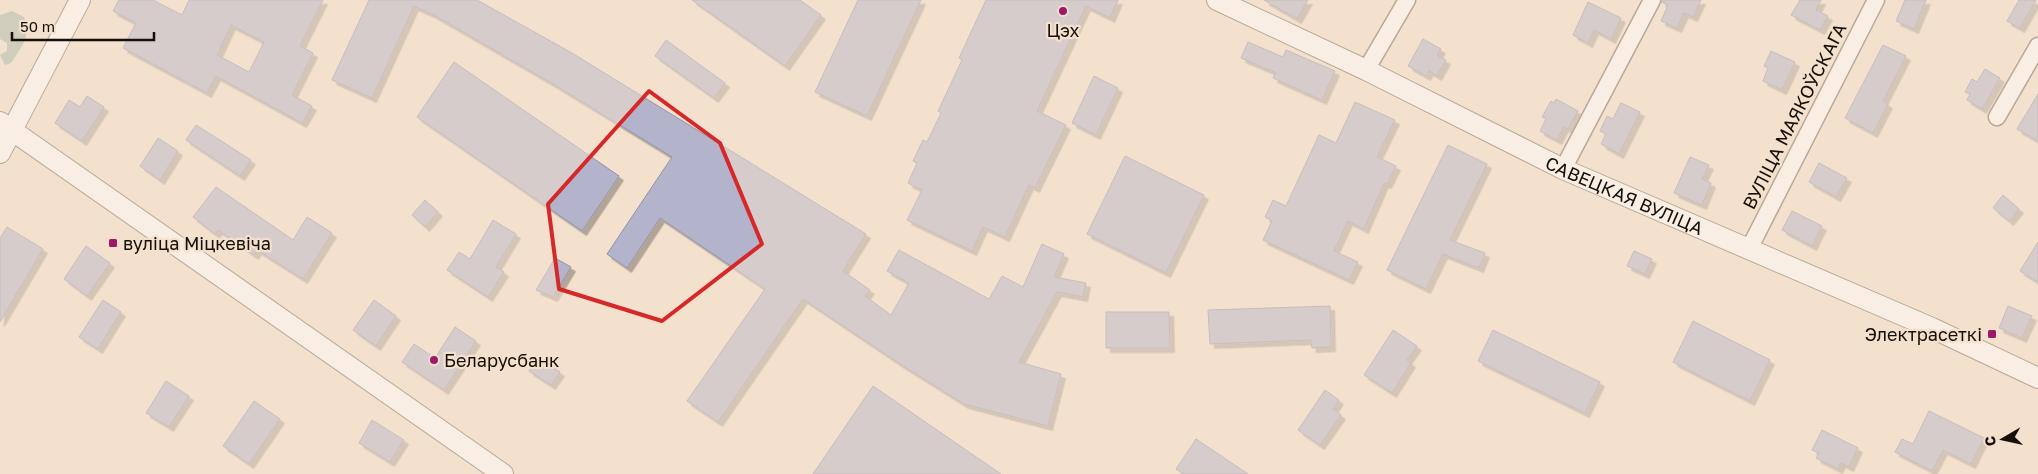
<svg xmlns="http://www.w3.org/2000/svg" width="2038" height="474" font-family="'Golos Text',sans-serif">
<style>
.green{fill:#a4b7a6}
.building{fill:#b3b4cb;stroke:#9193a9;fill-rule:evenodd;filter:url(#shadow)}
.lines{fill:none;stroke-linecap:round;stroke-linejoin:round}
.minor-casing{stroke:#746454;stroke-width:19}
.tertiary-casing{stroke:#746454;stroke-width:22}
.minor{stroke:#fff;stroke-width:16}
.tertiary{stroke:#fff;stroke-width:20}
.marked{fill:none;stroke:#d62828;stroke-width:4;stroke-linejoin:round}
.poi-dot{fill:#9d1869;stroke:#f3e0cd;stroke-width:2}
.labels{text-anchor:middle;dominant-baseline:central;stroke-width:4.5;stroke-linejoin:round;paint-order:stroke}
.poi-label{font-size:18px;fill:#150f08;stroke:#f3e0cd;text-anchor:start}
.street-label{font-size:18px;fill:#150f08;stroke:#f3e0cd}
</style>
<defs>
<filter id="shadow"><feDropShadow dx="4.5" dy="4.5" stdDeviation="0" flood-color="#0004"/></filter>
</defs>
<rect width="100%" height="100%" fill="#f3e0cd"/>
<!-- green -->
<path class="green" d="M12 11 24 17C31 38 22 46 11 63L5 65 0 55 7 51V43L0 39V15Z"/>
<!-- building -->
<path class="building" d="M119 0H153L182 15 189 0H323L300 46 313 53 292 95 312 106 302 123 216 76 207 93 123 48 136 23 113 11ZM231 25 264 42 249 72 217 55Z
M369 0H477L572 53 866 234 843 271 870 290 865 296 891 315 909 283 887 271 899 250 989 299 1002 276 1023 287 1042 244 1064 254 1054 277 1086 283 1083 297 1057 292 1019 362 1061 374 1048 426 964 404 900 364 803 299 718 422 687 401 765 289 660 218 627 268 607 254 672 157 553 84 432 14 414 6 372 98 332 80Z
M692 0H800L821 15 785 66Z
M858 0H921L867 116 815 92Z
M986 0H1118L1110 18 1086 6 1037 111 1066 125 1035 188 1029 185 1005 237 983 227 972 251 907 220 922 190 908 183 917 163 913 161 923 140 927 142 941 113 938 111 962 60 959 58Z
M1264 0H1308L1297 19Z
M1662 0H1701L1693 17 1684 13 1677 28 1661 21 1668 5 1661 2Z
M1800 0H1821L1816 10 1828 16 1820 30 1791 15Z
M1905 0H1926L1914 29 1896 21Z
M2019 0H2036L2020 28 2007 21Z
M1588 2 1621 18 1611 39 1594 30 1588 43 1573 35Z
M1423 39 1441 49 1437 55 1446 60 1437 76 1429 71 1426 76 1408 66Z
M666 40 725 83 714 98 655 56Z
M1248 42 1283 57 1286 50 1335 71 1322 100 1273 78 1276 73 1241 58Z
M1883 45 1906 56 1883 101 1888 104 1873 133 1845 118Z
M1771 51 1795 62 1782 90 1763 81 1768 68 1764 66Z
M454 62 619 176 582 231 417 117Z
M1985 69 2000 78 1982 109 1967 100 1970 94 1965 92 1972 79 1977 82Z
M1094 76 1118 88 1096 135 1072 123Z
M2038 94V141L2017 129Z
M87 96 104 107 82 141 55 123 69 100 80 107Z
M1556 99 1578 111 1568 129 1564 127 1557 140 1540 131 1546 119 1542 117 1551 101 1554 103Z
M1355 102 1395 120 1377 157 1396 166 1387 184 1384 183 1364 229 1348 221 1334 251 1358 262 1349 280 1263 240 1272 221 1265 217 1273 200 1286 206 1319 135 1336 143Z
M1621 103 1640 112 1619 154 1601 144 1606 134 1600 131 1607 116 1613 119Z
M196 125 251 160 240 176 186 140Z
M158 138 178 151 160 180 140 166Z
M1448 145 1487 164 1450 240 1485 253 1479 268 1443 254 1426 289 1387 270Z
M1125 156 1204 195 1166 273 1087 234Z
M1690 157 1709 165 1702 179 1711 183 1702 205 1674 193Z
M1819 163 1847 178 1836 197 1809 182Z
M216 187 293 240 307 217 332 233 303 279 257 250 254 255 218 230 215 234 193 217Z
M2003 195 2019 209 2009 221 1993 208Z
M425 200 438 212 425 227 412 215Z
M1792 211 1822 226 1812 246 1782 230Z
M493 220 516 234 496 267 504 272 488 297 447 270 459 252 470 259Z
M7 227 43 249 0 322V238Z
M2038 242V282L2020 271Z
M86 246 110 263 87 296 64 279Z
M1634 251 1652 259 1645 274 1627 266Z
M555 258 571 267 553 297 536 290Z
M103 300 121 312 98 349 79 337Z
M374 300 396 316 376 346 353 330Z
M1330 306 1331 347 1312 348 1311 340 1210 344 1208 310Z
M2008 306 2032 316 2022 338 1999 328Z
M1106 312H1169L1170 348H1106Z
M1693 321 1770 360 1750 401 1673 362Z
M455 327 476 341 444 390 402 362 414 344 435 358Z
M1393 330 1417 346 1407 360 1411 363 1392 393 1364 375Z
M1493 330 1600 382 1585 413 1478 361Z
M538 357 560 372 551 385 529 371Z
M166 381 189 396 169 427 146 413Z
M873 386 1001 474H813Z
M1325 390 1339 400 1333 409 1341 415 1320 445 1298 430Z
M254 401 280 419 249 464 223 446Z
M1929 411 1984 438 1971 464 1943 450 1932 471 1895 452 1902 439 1913 444Z
M372 420 404 440 390 462 359 443Z
M1822 430 1858 448 1849 467 1841 463 1838 469 1816 458 1819 453 1812 450Z
M1196 439 1248 474H1184L1176 469Z"/>
<g class="lines">
<!-- minor casing -->
<g class="minor-casing">
<path id="minor" d="M1366 70 1407 0
M1997 117 2038 46
M1563 169 1652 0
M1749 249 1876 0"/>
</g>
<!-- tertiary casing -->
<g class="tertiary-casing">
<g id="tertiary">
<path id="s1" d="M1217 0 1366 70 1563 169 1932 328 2038 378"/>
<path d="M0 122 503 474"/>
<path d="M0 153 80 0"/>
</g>
</g>
<!-- minor -->
<use href="#minor" class="minor"/>
<!-- tertiary -->
<use href="#tertiary" class="tertiary"/>
</g>
<!-- marked area -->
<path d="M0 0H2038V474H0ZM649 91 720 143 762 244 662 321 559 289 548 204Z" fill="#f3e0cd" fill-opacity=".55" fill-rule="evenodd"/>
<path class="marked" d="M649 91 720 143 762 244 662 321 559 289 548 204Z"/>
<!-- markers -->
<g class="poi-dot">
<circle cx="1063" cy="11" r="5"/>
<rect x="108" y="238" width="10" height="10" rx="2.5"/>
<rect x="1987" y="329" width="10" height="10" rx="2.5"/>
<circle cx="434" cy="360" r="5"/>
</g>
<g class="labels">
<!-- poi labels -->
<g class="poi-label">
<text x="1063" y="30" text-anchor="middle">Цэх</text>
<text x="123" y="243">вуліца Міцкевіча</text>
<text x="1982" y="334" text-anchor="end">Электрасеткі</text>
<text x="444" y="360">Беларусбанк</text>
</g>
<!-- street labels -->
<g class="street-label">
<text transform="translate(1794 116) rotate(-63)">ВУЛІЦА МАЯКОЎСКАГА</text>
<text stroke="none"><textPath href="#s1" startOffset="452">САВЕЦКАЯ ВУЛІЦА</textPath></text>
</g>
</g>
<!-- north arrow -->
<g transform="translate(2003 439) rotate(261)" stroke="#f3e0cd" stroke-width="4" paint-order="stroke">
<path d="M0-4L9 19L0 12L-9 19Z" fill="#150f08"/>
<text y="-8" font-size="14" font-weight="bold" text-anchor="middle" fill="#150f08">С</text>
</g>
<!-- scale -->
<path d="M12 32v8h142v-8" fill="none" stroke="#150f08" stroke-width="2.5"/>
<text x="20" y="32" font-size="15" fill="#150f08" stroke="#f3e0cd" stroke-width="4" paint-order="stroke">50 m</text>
</svg>
